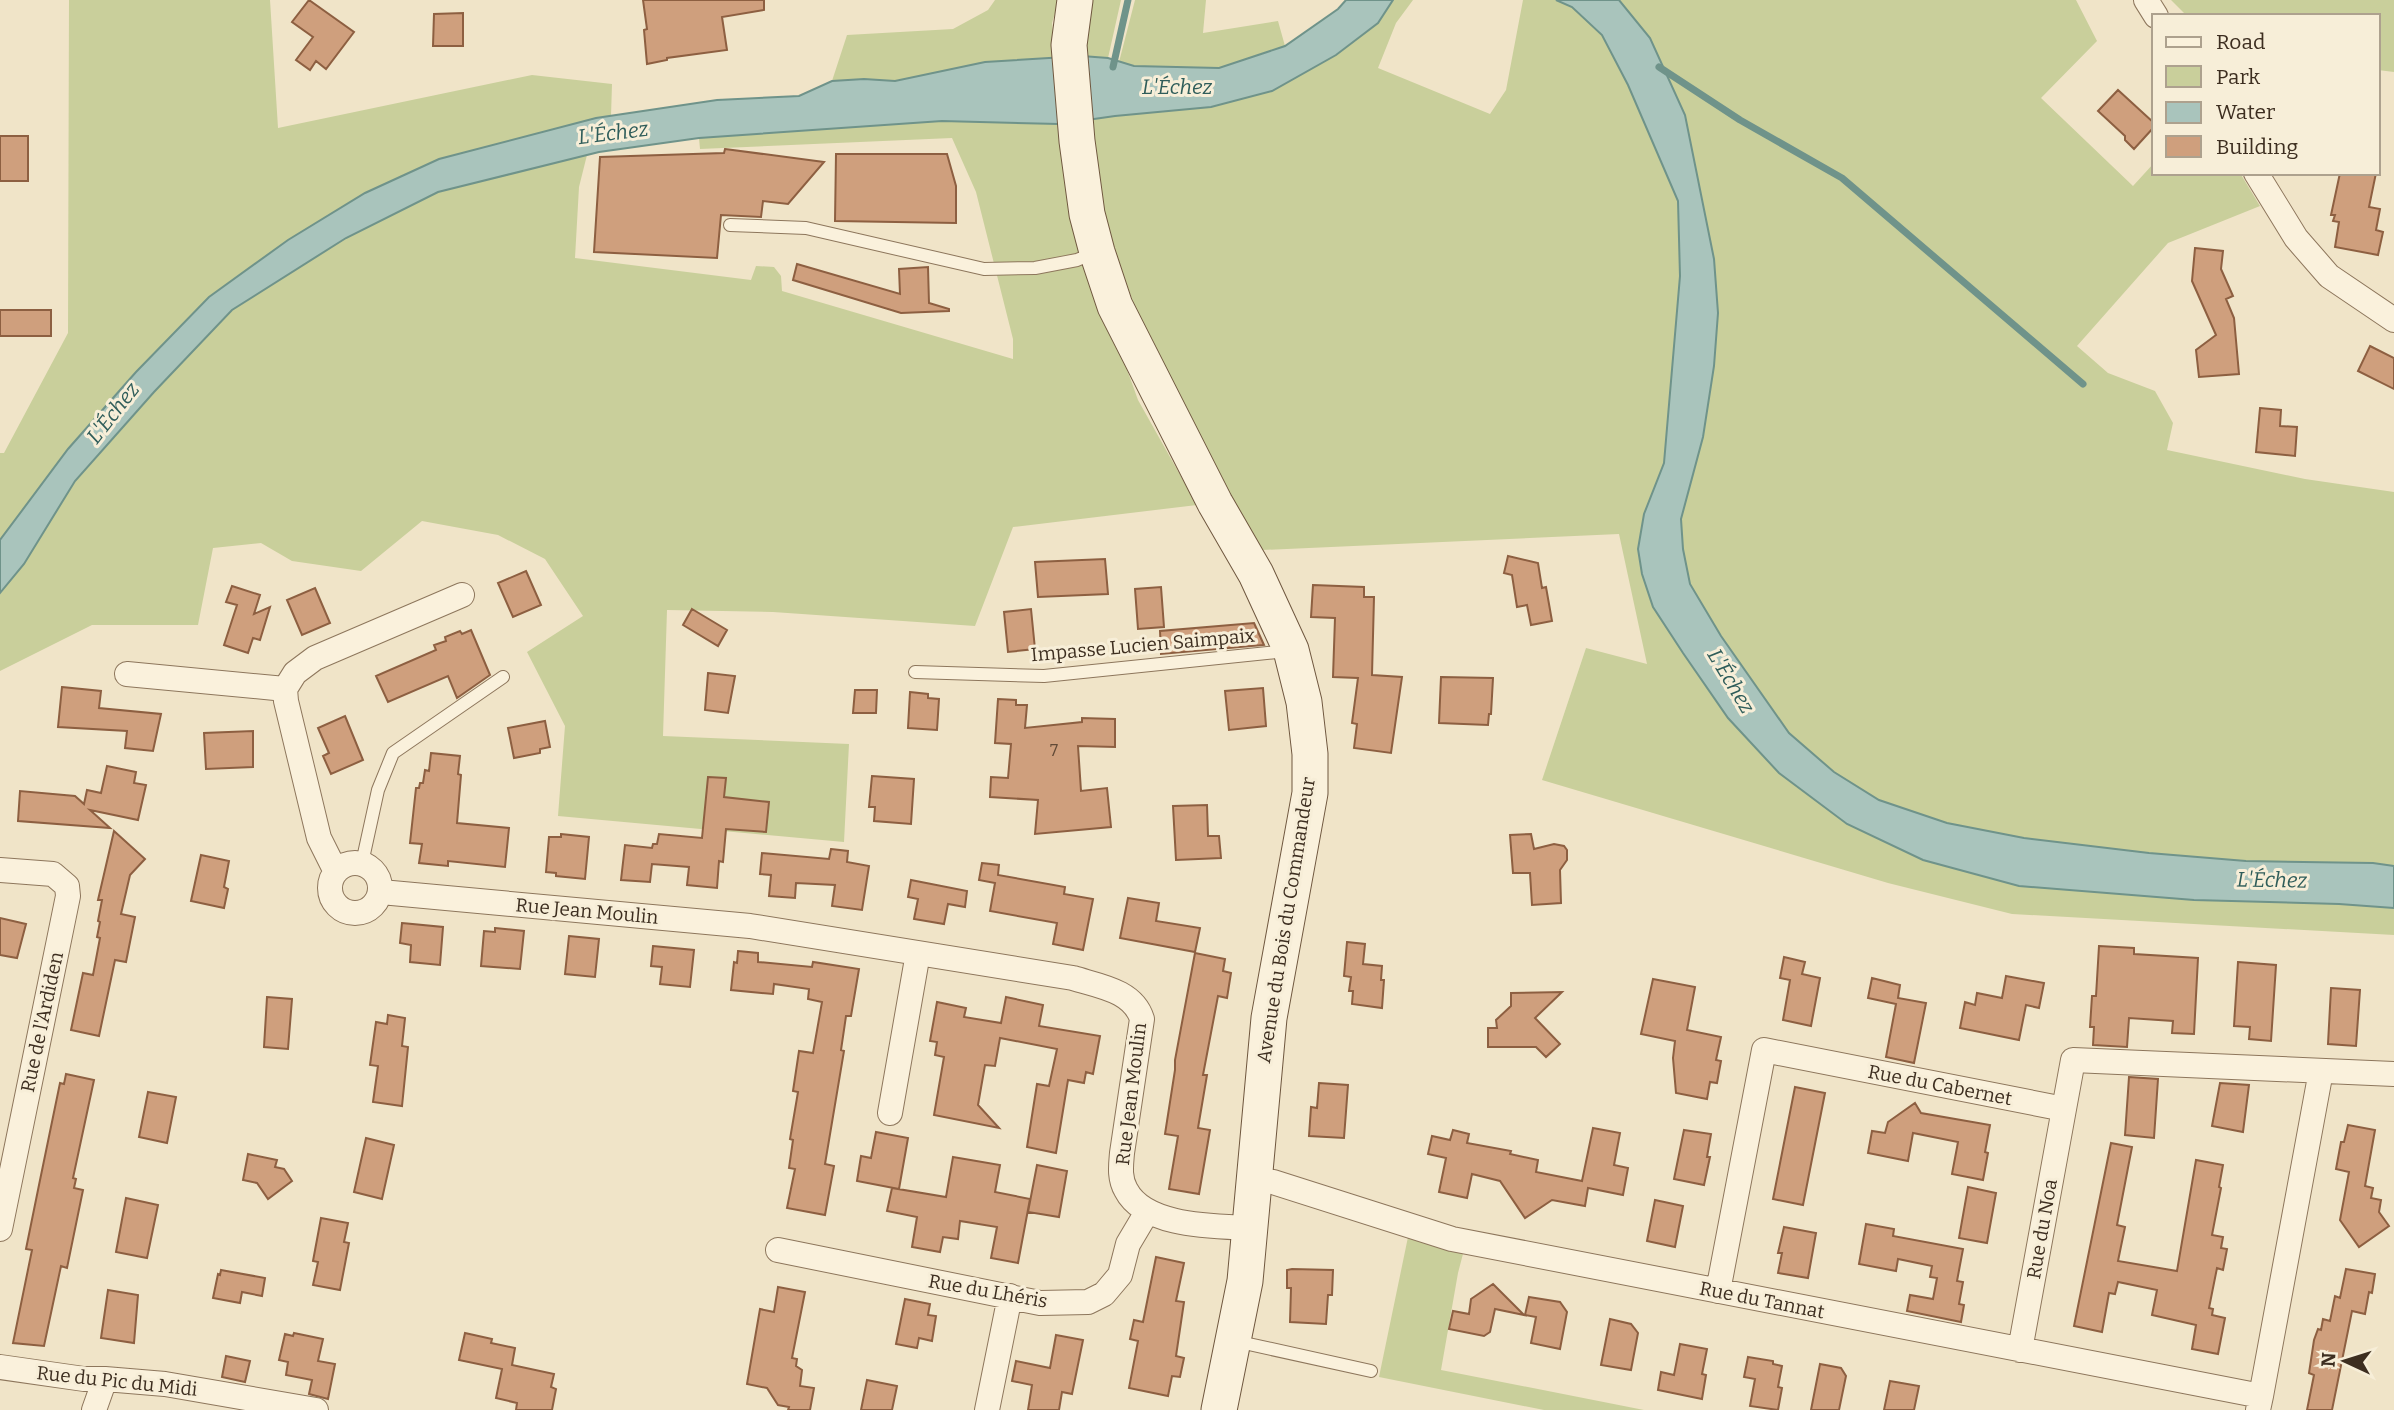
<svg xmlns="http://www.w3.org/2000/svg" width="2394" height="1410" font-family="Bitter,serif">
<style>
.green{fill:#c9cf9b}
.water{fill:#a9c4bc;stroke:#6f938a;stroke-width:2}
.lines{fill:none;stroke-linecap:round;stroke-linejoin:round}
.stream{stroke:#6f938a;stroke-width:7}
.building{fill:#cf9f7d;stroke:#8d5f41;stroke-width:2}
.lane-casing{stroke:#8d765c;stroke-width:14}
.street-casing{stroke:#8d765c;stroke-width:26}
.secondary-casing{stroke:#6f573f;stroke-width:37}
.lane{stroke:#faf1dc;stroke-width:12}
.street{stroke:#faf1dc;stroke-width:24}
.secondary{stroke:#faf1dc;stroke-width:35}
.labels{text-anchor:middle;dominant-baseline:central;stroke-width:6;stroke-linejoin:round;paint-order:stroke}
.number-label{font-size:16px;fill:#624a37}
.street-label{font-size:19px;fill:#3d2e20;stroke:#f7eed8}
.water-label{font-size:21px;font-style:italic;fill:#2f5d5a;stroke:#f7eed8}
</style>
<rect width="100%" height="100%" fill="#f0e4c8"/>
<!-- green -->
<path class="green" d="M69 0H270L278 128 532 75 612 84 611 116 596 118 439 159 365 193 288 240 209 297 136 372 68 449 0 540V453H4L68 333Z
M995 0H1059L1052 23 1056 58 985 62 895 81 864 79 832 81 847 35 953 29 988 10Z
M1092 0H1121L1108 58 1082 56Z
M1135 0H1206L1203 33 1278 21 1285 46 1219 68 1134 66 1119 62Z
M1393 0H1413L1396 23 1378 68 1490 114 1506 90 1523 0H1556L1572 7 1602 35 1628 85 1678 201 1680 276 1664 463 1644 514 1653 607 1728 718 1923 860 2019 886 2194 900 2339 904 2394 908V935L2012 914 1888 883 1542 780 1586 648 1647 664 1619 534 1262 550 1237 507 1142 327 1115 251 1097 183 1090 120 1272 91 1336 55 1378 23Z
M1619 0H2076L2097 41 2041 98 2133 186 2154 163V173H2240L2260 206 2168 243 2077 346 2108 373 2155 391 2173 423 2167 450 2305 479 2394 492V866L2373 863 2246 861 2149 853 2024 838 1947 823 1879 800 1834 772 1789 733 1721 636 1690 584 1683 549 1681 519 1703 437 1714 366 1718 313 1699 186 1685 115 1650 38Z
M2171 0H2394V72L2378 70V16H2187Z
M942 121 1059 124 1081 242 1138 400 1197 505 1013 527 975 626 773 612 667 610 663 736 849 744 844 842 558 816 565 726 527 652 583 616 545 559 498 535 422 521 361 571 292 561 261 543 213 548 198 625H92L0 671V593L24 564 75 481 154 392 232 310 346 238 438 192 587 155 579 187 575 258 751 280 756 266 774 267 781 276 782 291 1013 359V339L976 192 952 138 700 149 699 138Z
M1408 1237 1464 1250 1458 1273 1441 1370 1644 1410H1544L1379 1377Z"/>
<!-- water -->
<path class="water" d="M1346 0H1393L1378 23 1336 55 1272 91 1211 107 1115 116 1059 124 942 121 699 138 599 152 438 192 346 238 232 310 154 392 75 481 24 564 0 593V540L68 449 136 372 209 297 288 240 365 193 439 159 596 118 717 100 799 96 832 81 864 79 895 81 985 62 1082 56 1108 58 1134 66 1219 68 1285 46 1338 9Z
M1556 0H1619L1650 38 1685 115 1714 259 1718 313 1714 366 1703 437 1681 519 1683 549 1690 584 1721 636 1789 733 1834 772 1879 800 1947 823 2024 838 2149 853 2246 861 2373 863 2394 866V908L2339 904 2194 900 2019 886 1923 860 1847 824 1779 773 1728 718 1683 653 1653 607 1642 574 1638 549 1644 514 1664 463 1680 276 1678 201 1628 85 1602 35 1572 7Z"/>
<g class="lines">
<!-- stream -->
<path class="stream" d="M1113 67 1128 0
M1659 67 1740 120 1842 178 2083 384"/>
</g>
<!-- building -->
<path class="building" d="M309 0 354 32 326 69 316 61 310 70 296 60 313 37 292 22Z
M643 0H764V10L722 17 727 50 667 58V60L647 64 644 30 647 29Z
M463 13V46H433L434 14Z
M2118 90 2154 123V127L2134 149 2125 140V136L2098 111Z
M0 136H28V181H0Z
M725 149 824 162 788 204 763 201 761 217 721 215 717 258 594 252 600 157 724 153Z
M836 154H947L956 186V223L835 221Z
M2340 173H2376L2369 207 2380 209 2376 230 2383 232 2378 255 2335 247 2339 222 2333 221 2335 215H2331Z
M2195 248 2223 251 2221 269 2233 296 2226 299 2234 318 2239 374 2199 377 2196 350 2216 335 2192 281Z
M797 264 900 294 899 269 928 267 929 303 949 309V311L901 313 793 280Z
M0 310H51V336H0Z
M2370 346 2394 358V389L2358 371Z
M2260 408 2281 410 2280 426 2297 427 2295 456 2256 452Z
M1508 556 1538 563 1542 588 1546 587 1552 621 1531 625 1527 605 1517 607 1512 575 1504 573Z
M1105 559 1108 594 1038 597 1035 562Z
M526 571 541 605 513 617 498 583Z
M1313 585 1364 587V597H1374L1372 675 1402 677 1391 753 1354 748 1357 724 1352 723 1358 678 1333 677 1335 618 1311 617Z
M232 586 260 595 254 614 270 607 260 640 253 638 248 653 224 645 237 605 226 602Z
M1161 587 1164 627 1138 629 1135 589Z
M315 588 330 623 302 635 287 600Z
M692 609 727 630 718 646 683 625Z
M1031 609 1035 649 1008 652 1004 612Z
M1254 623 1264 645 1161 654 1160 631Z
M471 630 490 675 457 698 448 676 388 702 376 676 436 650 434 645 446 641 445 637 460 631 462 634Z
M708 673 735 676 728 713 705 710Z
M1441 677 1493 678 1491 714H1489L1488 725 1439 723Z
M62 687 101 691 99 708 161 714 153 751 125 748 127 731 58 727Z
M1263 688 1266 726 1229 730 1225 691Z
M855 690H877L876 713H853Z
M910 692 928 694V698L939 699 937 730 908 728Z
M998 699 1016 700V705H1027L1025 728 1082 722V718L1115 719V747L1078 746 1081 791 1107 788 1111 827 1035 834 1038 800 990 797 991 777 1008 778 1011 744 995 743Z
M345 716 363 760 331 774 323 756 329 753 318 728Z
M545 721 550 747 540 749V753L514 758 508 728Z
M253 731V767L206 769 204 733Z
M431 753 460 756 458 774 461 775 457 823 509 828 505 867 448 861V866L419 863 422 844 410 843 416 788H419L420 783H423L425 770 429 771Z
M107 766 136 772 134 783 146 785 138 820 90 810 110 828 18 821 20 791 75 796 84 804 87 790 101 793Z
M872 776 914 779 911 824 874 821 875 807H869Z
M708 777 726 778 724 797 769 802 766 832 726 829 723 862 719 861 717 888 687 885 689 867 652 864 650 882 621 880 625 845 652 848 653 844H657L659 834 702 838Z
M1207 805 1208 836H1219L1221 858 1176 860 1173 806Z
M114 831 145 859 130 875 121 914 135 917 126 962 115 960 99 1036 71 1030 83 973 93 975 100 938 97 937 100 922 98 921 102 900H98Z
M561 834 589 837 585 879 556 876V873L546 872 549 837H561Z
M1531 834 1534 849 1554 844 1564 846 1567 850V860L1560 870 1561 903 1532 905 1530 873H1513L1510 835Z
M831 849 848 851 847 862 869 866 862 910 832 906 835 885 796 883 795 898 769 896 771 875 760 874 762 853 829 859Z
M201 855 229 861 224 887 228 889 224 908 191 901Z
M982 863 999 865 998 875 1065 887 1064 894 1093 899 1083 950 1053 944 1057 923 990 911 995 883 979 880Z
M911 880 967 891 965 907 948 904 944 924 914 919 918 899 908 897Z
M1128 898 1159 903 1156 921 1200 928 1195 952 1120 938Z
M0 918 26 924 17 958 0 955Z
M402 923 443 927 440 965 410 962 411 945 400 943Z
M495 928 524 931 520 969 481 966 484 931 495 932Z
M569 936 599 939 595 977 565 974Z
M1347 942 1365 944 1363 964 1382 966 1381 980H1384L1382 1008 1352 1004 1353 991H1349L1351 977 1344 976Z
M653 946 694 950 690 987 660 984 662 967 651 966Z
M2099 946 2134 948V954L2198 958 2194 1034 2172 1033 2173 1021 2129 1018 2127 1047 2093 1045 2094 1027H2090L2092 996H2096Z
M738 951 758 953V962L812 967 813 962 859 969 851 1016H846L841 1050 844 1051 825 1164 834 1166 825 1215 787 1208 795 1169 789 1168 793 1140 790 1139 798 1092 793 1091 799 1051 813 1053 822 1002 808 999 809 989 774 984 773 994 731 990 734 962 737 963Z
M1195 953 1225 959 1223 971 1231 973 1227 998 1218 996 1203 1075H1207L1198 1128 1210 1130 1199 1194 1169 1189 1178 1136 1165 1134 1175 1070V1060Z
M1784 957 1805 962 1802 974 1820 978 1811 1026 1783 1020 1790 980 1780 978Z
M2238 962 2276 965 2271 1041 2249 1039 2250 1027 2234 1026Z
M2006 976 2044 983 2039 1008 2026 1005 2019 1040 1960 1028 1965 1002 1975 1005 1977 993 2002 998Z
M1872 978 1900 985 1898 998 1926 1003 1914 1063 1886 1057 1896 1004 1868 998Z
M1653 979 1695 987 1687 1030 1721 1037 1716 1060 1721 1061 1717 1083 1710 1082 1707 1099 1676 1093 1673 1058 1675 1041 1641 1034Z
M2331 988 2360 990 2356 1046 2328 1044Z
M1562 992 1535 1018 1560 1044 1546 1057 1536 1047H1488V1028H1497L1496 1020 1511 1006V993Z
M267 997 292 999 288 1049 264 1047Z
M1006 997 1043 1005 1039 1026 1100 1036 1093 1074 1086 1072 1084 1083 1068 1080 1056 1153 1027 1147 1037 1084 1049 1086 1057 1049 1000 1038 995 1066 985 1065 978 1105 999 1128 934 1115 944 1057 935 1055 937 1042 930 1041 937 1002 966 1008 964 1017 1001 1023Z
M388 1015 405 1018 402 1046 408 1047 402 1106 373 1102 378 1066 370 1065 376 1022 387 1024Z
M66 1074 94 1080 73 1178 76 1179 74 1188 83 1190 67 1268 61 1266 44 1346 13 1343 32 1250 26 1249 39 1185 60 1083 64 1084Z
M2129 1077 2158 1079 2154 1138 2125 1135Z
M1319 1083 1348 1085 1344 1138 1309 1136 1311 1107 1317 1108Z
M2220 1083 2249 1085 2243 1132 2212 1126Z
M1795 1087 1825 1093 1803 1205 1773 1199Z
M148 1092 176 1097 167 1143 139 1137Z
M1915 1103 1921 1113 1990 1125 1985 1152 1988 1153 1983 1180 1952 1174 1958 1142 1913 1133 1908 1161 1868 1153 1872 1131 1885 1133 1888 1122Z
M2348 1125 2375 1130 2365 1186 2373 1188 2371 1198 2381 1200 2379 1212 2389 1226 2359 1247 2340 1220 2349 1172 2336 1169 2341 1142H2344Z
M1593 1128 1620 1133 1614 1165 1628 1168 1623 1195 1588 1188 1585 1206 1552 1200 1525 1218 1500 1181 1472 1174 1467 1198 1439 1192 1446 1158 1428 1154 1432 1136 1450 1140 1453 1130 1469 1134 1467 1143 1511 1151 1510 1154 1538 1160 1536 1172 1582 1181Z
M1684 1130 1711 1134 1707 1157H1710L1704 1185 1674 1179Z
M876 1132 908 1138 899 1189 857 1181 861 1156 871 1158Z
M366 1138 394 1145 382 1199 354 1192Z
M2111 1143 2132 1147 2117 1225 2125 1227 2118 1261 2177 1271 2196 1160 2223 1165 2219 1187 2221 1188 2212 1235 2223 1237 2221 1248 2227 1249 2223 1270 2217 1268 2209 1308 2213 1309 2212 1315 2225 1318 2218 1354 2192 1349 2196 1325 2152 1315 2157 1290 2118 1282 2115 1294 2109 1293 2102 1332 2074 1326Z
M248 1154 277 1160 275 1167 284 1169 292 1181 268 1199 257 1183 243 1180Z
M953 1157 1000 1165 995 1192 1030 1199 1018 1263 991 1258 997 1227 960 1221 958 1239 943 1237 940 1252 912 1247 917 1217 887 1211 892 1188 946 1197Z
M1037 1165 1067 1171 1059 1217 1028 1212Z
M1968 1187 1996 1193 1987 1243 1959 1238Z
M126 1198 158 1205 147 1258 116 1252Z
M1655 1200 1683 1206 1675 1247 1647 1241Z
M321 1218 348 1223 344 1242 349 1243 340 1290 313 1285 318 1262 313 1261Z
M1866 1224 1894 1229 1893 1236 1963 1249 1957 1281 1963 1282 1959 1304 1964 1305 1961 1322 1907 1311 1910 1295 1933 1299 1937 1278 1930 1277 1932 1266 1898 1259 1896 1271 1859 1264Z
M1784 1227 1816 1233 1808 1278 1778 1273 1782 1253H1778Z
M1156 1257 1184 1263 1176 1301 1184 1302 1176 1356 1184 1358 1180 1377 1172 1376 1168 1396 1129 1388 1138 1341 1130 1339 1134 1320 1143 1322Z
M1292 1269 1333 1270 1332 1295H1328L1326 1324 1290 1322 1291 1288H1287V1270Z
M2346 1269 2375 1274 2372 1293 2369 1292 2365 1314 2352 1311 2332 1410H2307L2314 1375 2309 1373 2314 1340 2318 1329 2321 1330 2323 1319 2330 1321 2335 1296 2340 1298Z
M221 1270 265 1278 262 1296 242 1292 240 1303 213 1298 218 1274 220 1275Z
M1493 1284 1524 1315 1495 1309 1490 1332 1484 1336 1449 1329 1453 1311 1469 1314 1471 1299Z
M778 1287 805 1292 792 1358 797 1359 796 1366 802 1370 800 1386 814 1388 810 1410H788L789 1407 778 1405 767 1388 747 1384 760 1309 774 1312Z
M108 1290 138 1295 134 1343 101 1338Z
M1529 1297 1560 1302 1567 1312 1560 1349 1531 1343 1536 1317 1525 1315Z
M905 1299 930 1304 928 1315 936 1316 932 1341 919 1338 917 1348 896 1344Z
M1610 1319 1631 1324 1638 1333 1631 1370 1601 1365Z
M294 1333 323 1339 318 1361 335 1364 328 1399 309 1394 312 1380 286 1375 288 1362 279 1360 285 1334 293 1336Z
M465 1333 492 1339 491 1343 515 1348 512 1365 554 1374 551 1387 556 1389 552 1410H516L517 1403 496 1398 502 1369 459 1360Z
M1056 1335 1083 1340 1072 1394 1062 1392 1059 1410H1028L1032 1385 1012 1381 1016 1361 1050 1368Z
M1680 1344 1707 1349 1702 1374 1706 1375 1702 1399 1658 1390 1661 1372 1674 1375Z
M226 1356 250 1361 245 1382 222 1377Z
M1748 1357 1773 1361V1364L1782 1366 1778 1387 1782 1388 1778 1410 1750 1406 1755 1379 1744 1377Z
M1820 1364 1841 1368 1846 1376 1839 1410H1811Z
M867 1380 897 1386 892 1410H861Z
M1890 1381 1919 1386 1914 1410H1884Z"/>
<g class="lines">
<!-- lane casing -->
<g class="lane-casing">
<path id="lane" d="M730 225 806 228 984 269 1035 268 1077 260 1096 252
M915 672 1044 676 1287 651
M362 863 378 790 393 753 503 677
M1235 1341 1371 1371"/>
</g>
<!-- street casing -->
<g class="street-casing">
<path id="street" d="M2146 0 2156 16
M2256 173 2296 238 2329 276 2394 320
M127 674 285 689 286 701 319 838 336 872
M285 689 295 673 315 658 462 595
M330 888a25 25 0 1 1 50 0a25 25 0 1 1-50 0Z
M0 870 53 874 67 886 68 896 0 1229
M381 892 750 926 1073 978C1098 986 1133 990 1142 1019L1122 1153C1121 1165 1119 1178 1126 1190 1145 1227 1214 1226 1250 1228
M890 1113 918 953
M1254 1180 1273 1182 1452 1239 2261 1396 2258 1410
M778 1250 1040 1303 1088 1302 1104 1294 1120 1275 1128 1244 1147 1212
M1718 1291 1764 1050 2064 1109 2073 1060 2394 1074
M2020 1350 2064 1109
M0 1367 84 1379H105L165 1384 316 1410
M2261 1396 2321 1071
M94 1410 105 1379
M987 1410 1010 1296"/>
</g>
<!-- secondary casing -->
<g class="secondary-casing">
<path id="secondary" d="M1075 0 1069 45 1077 141 1087 214 1097 252 1115 306 1215 503 1256 574 1291 650 1304 702 1310 754V793L1269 1018 1245 1281 1219 1410"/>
</g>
<!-- lane -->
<use href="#lane" class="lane"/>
<!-- street -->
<use href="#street" class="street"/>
<!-- secondary -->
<use href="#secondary" class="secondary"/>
</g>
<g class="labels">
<!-- number labels -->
<g class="number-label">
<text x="1054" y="750">7</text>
</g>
<!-- street labels -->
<g class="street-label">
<text transform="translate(1143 645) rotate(-5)">Impasse Lucien Saimpaix</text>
<text transform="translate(587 911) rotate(5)">Rue Jean Moulin</text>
<text transform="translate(1286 920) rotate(-81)">Avenue du Bois du Commandeur</text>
<text transform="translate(42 1022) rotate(-78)">Rue de l'Ardiden</text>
<text transform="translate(1940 1085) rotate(11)">Rue du Cabernet</text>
<text transform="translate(1131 1094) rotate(-83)">Rue Jean Moulin</text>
<text transform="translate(2042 1229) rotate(-80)">Rue du Noa</text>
<text transform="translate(988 1291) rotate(10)">Rue du Lhéris</text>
<text transform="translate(1762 1300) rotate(11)">Rue du Tannat</text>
<text transform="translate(117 1381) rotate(6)">Rue du Pic du Midi</text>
</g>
<!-- water labels -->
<g class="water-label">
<text x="1177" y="87">L'Échez</text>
<text transform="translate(613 133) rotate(-7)">L'Échez</text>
<text transform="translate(113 413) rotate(-52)">L'Échez</text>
<text transform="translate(1731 681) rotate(59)">L'Échez</text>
<text transform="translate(2272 880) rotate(1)">L'Échez</text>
</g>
</g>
<!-- legend -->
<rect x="2152" y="14" width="228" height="161" fill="#f7eed8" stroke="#ada18e" stroke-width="2"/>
<rect x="2166" y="37" width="35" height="10" fill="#faf1dc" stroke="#ada18e" stroke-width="2"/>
<text x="2216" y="49" font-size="21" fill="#3d2e20">Road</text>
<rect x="2166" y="66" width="35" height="21" fill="#c9cf9b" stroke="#ada18e" stroke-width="2"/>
<text x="2216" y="84" font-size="21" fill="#3d2e20">Park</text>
<rect x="2166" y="102" width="35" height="21" fill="#a9c4bc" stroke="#ada18e" stroke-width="2"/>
<text x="2216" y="119" font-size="21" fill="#3d2e20">Water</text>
<rect x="2166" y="136" width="35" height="21" fill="#cf9f7d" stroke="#ada18e" stroke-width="2"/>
<text x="2216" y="154" font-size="21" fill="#3d2e20">Building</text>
<!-- north arrow -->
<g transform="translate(2345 1361) rotate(274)" stroke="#f7eed8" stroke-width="5" paint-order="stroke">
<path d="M0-5L12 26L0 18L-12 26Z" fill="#3d2e20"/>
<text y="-10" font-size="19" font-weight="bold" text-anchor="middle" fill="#3d2e20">N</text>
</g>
</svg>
